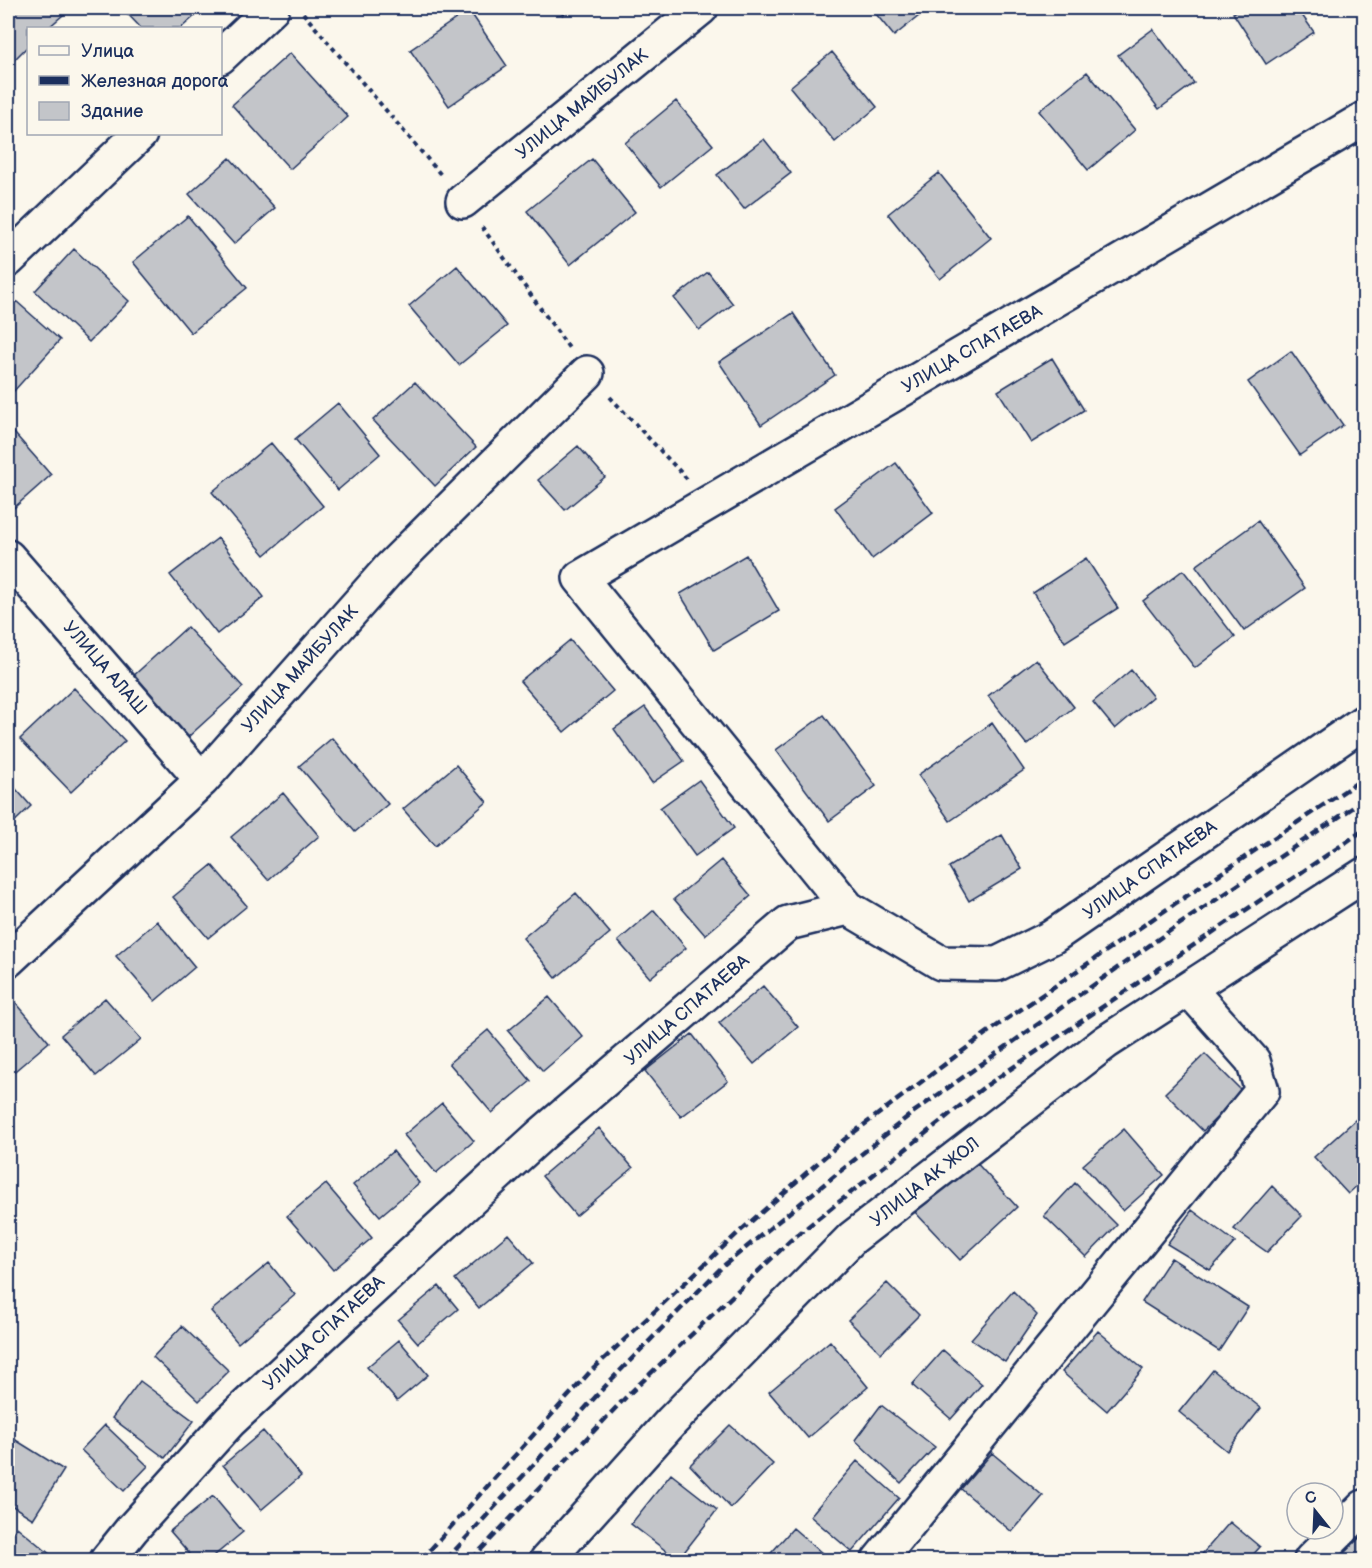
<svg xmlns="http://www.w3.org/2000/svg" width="1372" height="1568" font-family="'Balsamiq Sans',sans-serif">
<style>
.building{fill:#c3c5c9;stroke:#1b2f5e;stroke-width:1.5}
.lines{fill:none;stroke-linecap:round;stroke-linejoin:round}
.minor-casing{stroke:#1b2f5e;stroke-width:38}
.path{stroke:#1b2f5e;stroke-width:4;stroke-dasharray:4.5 4.5;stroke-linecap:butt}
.minor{stroke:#fbf7ec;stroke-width:33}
.rail{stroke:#1b2f5e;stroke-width:4.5;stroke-dasharray:9 4.5;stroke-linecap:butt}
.labels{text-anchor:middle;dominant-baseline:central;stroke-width:5;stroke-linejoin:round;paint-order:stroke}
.street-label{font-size:18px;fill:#1b2f5e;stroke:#fbf7ec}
</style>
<rect width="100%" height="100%" fill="#fbf7ec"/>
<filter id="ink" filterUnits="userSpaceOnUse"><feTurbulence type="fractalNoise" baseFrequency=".0167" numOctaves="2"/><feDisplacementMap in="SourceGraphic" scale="12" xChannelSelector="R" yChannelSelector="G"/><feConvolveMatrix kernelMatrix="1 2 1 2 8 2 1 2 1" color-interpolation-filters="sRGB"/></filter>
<g filter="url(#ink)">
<!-- building -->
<path class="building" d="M8 8H71L48 28H28V46L11 63 8 59Z
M122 8H204L181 28H141Z
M556 8H572L563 15Z
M871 8H929L894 36Z
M1241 8H1297L1314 32 1266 64 1233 13Z
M469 10 507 66 449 106 410 50Z
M1153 29 1194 83 1159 109 1118 55Z
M832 52 877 107 835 142 790 87Z
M290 53 348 117 290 169 232 105Z
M1087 72 1135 130 1088 170 1039 111Z
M676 101 713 145 661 187 625 143Z
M764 139 791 173 744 209 717 175Z
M230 158 275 208 234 244 189 194Z
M592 159 635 212 570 265 527 211Z
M939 173 991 238 940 279 888 214Z
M188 216 247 288 191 333 133 262Z
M74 249 129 301 89 342 35 291Z
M457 266 507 326 459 365 409 306Z
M708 272 733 304 699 330 674 298Z
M16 301 60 340 13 392 8 387V311Z
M793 313 835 375 761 425 719 362Z
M1291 351 1343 425 1300 455 1248 382Z
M1052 358 1084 410 1031 443 998 391Z
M415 382 476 447 435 486 373 420Z
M338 403 380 454 338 490 295 439Z
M8 426 51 475 8 513Z
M271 443 323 506 265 555 212 492Z
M578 446 605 477 565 510 538 480Z
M896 463 933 513 872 559 835 508Z
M1258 521 1305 588 1244 631 1196 566Z
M218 538 264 597 217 634 170 575Z
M746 555 779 611 714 650 680 594Z
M1086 558 1118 608 1065 642 1033 593Z
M1183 570 1235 637 1195 668 1143 601Z
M187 627 243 687 187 738 131 678Z
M570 640 613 691 564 732 520 681Z
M1036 659 1074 707 1027 745 988 696Z
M1131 670 1153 697 1115 729 1093 702Z
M74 688 125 741 71 792 20 739Z
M645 707 684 761 652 783 614 729Z
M824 715 876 786 829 821 776 750Z
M992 723 1024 770 950 821 918 775Z
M332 738 388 804 355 832 299 766Z
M456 765 487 802 435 846 403 809Z
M8 780 31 806 8 828Z
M699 780 734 828 695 856 660 808Z
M283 793 319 836 268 880 231 837Z
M1002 835 1022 869 969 901 949 867Z
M721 860 751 896 705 935 674 899Z
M212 865 247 906 208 938 173 897Z
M576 893 610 933 556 978 523 938Z
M654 910 686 948 650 978 618 941Z
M157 921 195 967 155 1001 116 956Z
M763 986 798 1027 754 1064 719 1023Z
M549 997 583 1037 543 1071 508 1031Z
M12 998 49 1042 9 1076 8 1002Z
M105 998 141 1039 96 1076 61 1035Z
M488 1030 531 1081 492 1113 449 1063Z
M692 1034 728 1081 681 1117 645 1071Z
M1205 1054 1243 1092 1203 1131 1165 1093Z
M442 1103 474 1141 436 1173 404 1135Z
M1364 1112V1179L1348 1194 1314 1157Z
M599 1128 633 1168 576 1216 542 1176Z
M1124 1129 1164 1175 1123 1211 1083 1165Z
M393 1151 419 1183 380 1216 353 1185Z
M972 1158 1017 1207 960 1260 914 1211Z
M1075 1183 1117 1225 1086 1257 1044 1216Z
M326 1184 372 1238 333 1270 287 1216Z
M1272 1186 1302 1216 1267 1252 1234 1229Z
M1192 1210 1235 1242 1210 1270 1167 1244Z
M508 1234 533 1263 479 1308 455 1279Z
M1171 1258 1248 1307 1219 1351 1142 1302Z
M269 1263 295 1295 238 1343 211 1311Z
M887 1283 919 1315 881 1353 848 1320Z
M439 1286 458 1309 418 1343 398 1320Z
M1013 1291 1037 1315 1005 1362 971 1339Z
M182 1326 229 1371 199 1401 153 1357Z
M1098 1331 1143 1369 1107 1411 1062 1372Z
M399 1340 428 1375 397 1401 367 1367Z
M830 1341 868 1387 808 1438 769 1392Z
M943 1350 982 1384 951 1419 912 1385Z
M1213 1370 1261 1408 1227 1451 1179 1412Z
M140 1381 194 1421 165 1458 112 1418Z
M881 1405 935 1447 901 1483 855 1440Z
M105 1425 148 1466 124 1491 81 1450Z
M730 1425 773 1464 731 1508 690 1465Z
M263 1431 301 1476 261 1510 223 1465Z
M14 1439 64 1470 33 1519 8 1503V1449Z
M992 1453 1043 1496 1012 1532 961 1489Z
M857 1461 899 1498 852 1552 810 1516Z
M671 1474 717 1510 678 1560 631 1524Z
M213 1496 243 1532 209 1560H195L170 1531Z
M1230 1522 1260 1547 1248 1560H1197Z
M17 1527 57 1560H8V1539Z
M793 1528 830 1560H765Z
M1364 1533V1560H1345L1341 1556Z"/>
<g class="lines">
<!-- minor casing -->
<g class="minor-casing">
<path id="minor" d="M220 57 272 8
M463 201 701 8
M8 260 140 134
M8 557 202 780
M848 908 580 578 1364 119
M8 960 202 780 389 569 587 373
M107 1560 132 1529 230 1421 344 1315 542 1134 788 923 848 908 941 963 997 964 1052 937 1364 722
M547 1560 672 1421 852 1238 1106 1042 1364 875
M879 1560 1262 1091 1253 1061 1189 989
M1311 1560 1364 1507"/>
</g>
<!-- path -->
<path class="path" d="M303 13 442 176
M482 227 569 348
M610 397 687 479"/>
<!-- minor -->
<use href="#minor" class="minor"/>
<!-- rail -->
<path class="rail" d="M421 1560 590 1372 738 1233 845 1139 988 1032 1176 903 1364 778
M446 1560 611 1380 722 1267 911 1114 1174 928 1364 800
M471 1560 628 1395 791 1240 984 1087 1364 830"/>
</g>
</g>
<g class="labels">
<!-- street labels -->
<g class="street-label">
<text transform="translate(582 104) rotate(-39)">УЛИЦА МАЙБУЛАК</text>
<text transform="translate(972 349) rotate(-30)">УЛИЦА СПАТАЕВА</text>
<text transform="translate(105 668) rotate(49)">УЛИЦА АЛАШ</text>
<text transform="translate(300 669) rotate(-48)">УЛИЦА МАЙБУЛАК</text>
<text transform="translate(1150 870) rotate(-35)">УЛИЦА СПАТАЕВА</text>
<text transform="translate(687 1010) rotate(-41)">УЛИЦА СПАТАЕВА</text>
<text transform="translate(925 1182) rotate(-38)">УЛИЦА АК ЖОЛ</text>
<text transform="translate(324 1333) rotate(-43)">УЛИЦА СПАТАЕВА</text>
</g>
</g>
<!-- margin -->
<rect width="1372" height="1568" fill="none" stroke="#fbf7ec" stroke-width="30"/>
<rect x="15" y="15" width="1342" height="1538" fill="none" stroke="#1b2f5e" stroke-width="2" filter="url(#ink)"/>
<!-- legend -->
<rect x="27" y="27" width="195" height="108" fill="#fbf7ec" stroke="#a1a7b3" stroke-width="1.5"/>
<rect x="39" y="46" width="30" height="9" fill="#fbf7ec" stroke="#a1a7b3" stroke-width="1.5"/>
<text x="81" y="57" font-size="18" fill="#1b2f5e">Улица</text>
<rect x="39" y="76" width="30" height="9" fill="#1b2f5e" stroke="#a1a7b3" stroke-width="1.5"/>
<text x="81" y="87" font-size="18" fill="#1b2f5e">Железная дорога</text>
<rect x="39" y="102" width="30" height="18" fill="#c3c5c9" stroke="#a1a7b3" stroke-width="1.5"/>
<text x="81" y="117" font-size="18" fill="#1b2f5e">Здание</text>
<!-- north arrow -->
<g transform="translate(1315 1511) rotate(342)"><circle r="28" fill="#fbf7ec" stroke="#a1a7b3" stroke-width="1.5"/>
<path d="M0-4.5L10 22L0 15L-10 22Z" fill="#1b2f5e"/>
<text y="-9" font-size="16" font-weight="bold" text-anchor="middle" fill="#1b2f5e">С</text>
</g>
</svg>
